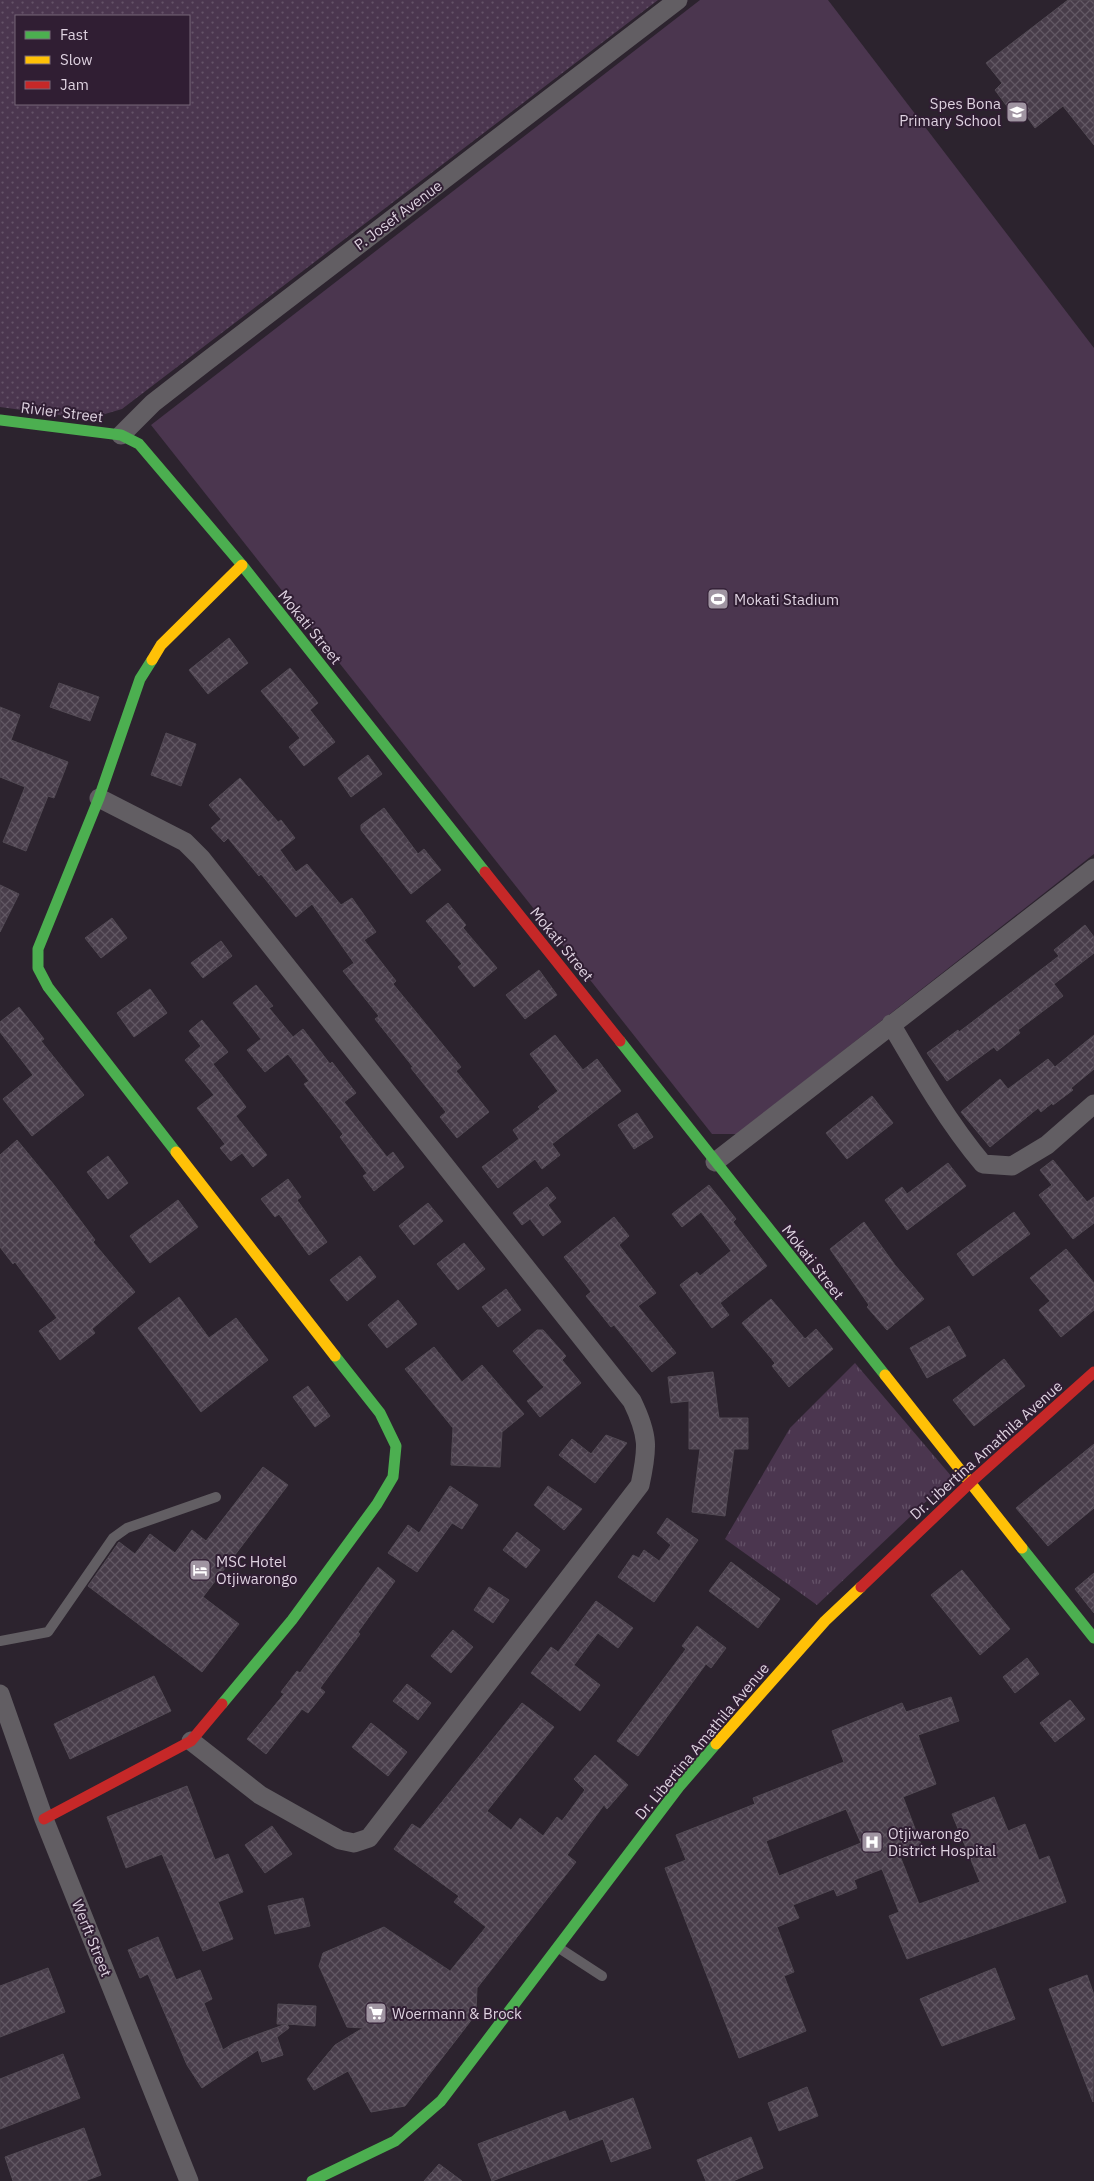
<svg xmlns="http://www.w3.org/2000/svg" width="1094" height="2181" font-family="'IBM Plex Sans',sans-serif">
<style>
.grass{fill:url(#grass-dots);fill-rule:evenodd}
.park{fill:url(#park-tufts)}
.garden{fill:#4b364f}
.building{fill:url(#building-cross-hatch);stroke:#524a54;fill-rule:evenodd}
.lines{fill:none;stroke-linecap:round;stroke-linejoin:round}
.lane{stroke:#625e63;stroke-width:10}
.street{stroke:#625e63;stroke-width:19}
.fast{stroke:#4caf50;stroke-width:11}
.slow{stroke:#ffc107;stroke-width:11}
.jam{stroke:#c62828;stroke-width:11}
.labels{text-anchor:middle;dominant-baseline:central;stroke-width:4;stroke-linejoin:round;paint-order:stroke}
.poi-label{font-size:15px;fill:#ded2e0;stroke:#301e33;text-anchor:start}
.street-label{font-size:15px;fill:#ded2e0;stroke:#301e33}
</style>
<defs>
<pattern id="grass-dots" width="8" height="8" patternUnits="userSpaceOnUse" patternTransform="scale(1.25)"><rect width="8" height="8" fill="#4b364f"/><path d="M2 2h.1M6 6h.1" fill="none" stroke="#645268" stroke-width="1.8" stroke-linecap="round"/></pattern>
<pattern id="park-tufts" width="24" height="20" patternUnits="userSpaceOnUse" patternTransform="scale(1.25)"><rect width="24" height="20" fill="#4b364f"/><path d="M3 7l-1-3M5 7V3M7 7l1-3M15 17l-1-3M17 17v-4M19 17l1-3" fill="none" stroke="#645268"/></pattern>
<pattern id="building-cross-hatch" width="8" height="8" patternUnits="userSpaceOnUse" patternTransform="scale(1.25)"><rect width="8" height="8" fill="#483d4a"/><path d="M0 0l8 8M0 8l8-8" fill="none" stroke="#625864"/></pattern>
</defs>
<rect width="100%" height="100%" fill="#2c232e"/>
<!-- grass -->
<path class="grass" d="M0 0H658L122 409 88 419 0 407ZM16 16H189V104H16Z"/>
<!-- park -->
<path class="park" d="M855 1363 952 1477 817 1605 725 1539 790 1428Z"/>
<!-- garden -->
<path class="garden" d="M700 0H828L1094 348V854L737 1134H712L151 425Z"/>
<!-- building -->
<path class="building" d="M1068 0H1094V145L1063 106 1035 128 1017 103 1009 109 995 90 1002 83 986 63Z
M229 638 248 663 208 694 189 670Z
M290 668 318 703 310 710 335 742 304 766 289 747 300 738 261 691Z
M59 683 99 697 90 721 50 707Z
M0 707 20 715 11 740 68 762 54 798 48 796 26 851 3 842 25 787 0 777Z
M166 733 196 744 181 786 151 775Z
M368 755 382 774 351 797 338 778Z
M240 778 278 822 281 820 295 838 280 850 296 872 307 864 341 905 352 898 376 932 364 940 396 981 393 984 461 1067 456 1071 489 1112 457 1138 440 1117 446 1112 411 1068 413 1067 375 1019 379 1016 343 971 354 963 312 904 296 917 261 874 259 876 228 838 224 842 211 828 221 819 209 805Z
M384 808 418 854 424 849 441 870 411 894 361 830V825Z
M0 885 19 894 0 932Z
M448 903 466 925 463 928 497 968 474 987 458 967 462 964 426 921Z
M112 918 127 938 101 958 85 938Z
M1085 925 1094 937V953L1054 984 1063 996 1018 1030 1020 1033 997 1051 994 1047 947 1081 927 1053 958 1030 959 1032 1059 956 1054 950Z
M221 941 232 956 203 978 191 963Z
M539 970 557 995 525 1019 506 995Z
M256 985 273 1006 269 1008 293 1037 303 1029 330 1064 332 1062 356 1093 344 1102 387 1157 393 1152 404 1167 374 1191 363 1176 367 1173 340 1137 343 1134 304 1084 309 1081 288 1054 265 1072 247 1050 261 1039 233 1003Z
M150 989 167 1013 134 1037 117 1013Z
M19 1007 44 1039 41 1041 84 1095 32 1136 3 1099 33 1075 0 1032V1022Z
M202 1020 228 1052 213 1064 246 1107 236 1116 267 1155 253 1167 242 1153 231 1161 220 1148 225 1144 197 1108 214 1095 185 1060 201 1046 189 1031Z
M555 1035 583 1070 597 1059 621 1091 552 1144 560 1155 542 1169 535 1159 498 1188 482 1167 519 1139 513 1130 540 1109 538 1107 558 1091 530 1054Z
M1094 1035V1069L1071 1088 1073 1090 1053 1105 1052 1103 1041 1112 1038 1108 990 1147 961 1112 1000 1079 1008 1089 1048 1059 1055 1067Z
M872 1096 893 1123 847 1159 826 1133Z
M637 1113 653 1137 634 1149 618 1125Z
M17 1140 54 1185 95 1240 93 1242 135 1292 92 1329 95 1333 60 1360 39 1331 57 1318 15 1262 13 1264 0 1247V1155Z
M108 1156 128 1183 108 1199 87 1172Z
M1053 1160 1087 1202 1094 1197V1223L1073 1239 1039 1195 1052 1185 1040 1170Z
M948 1163 966 1186 907 1230 885 1200 902 1187 907 1194Z
M288 1179 301 1197 297 1200 327 1242 309 1255 279 1214 275 1217 261 1199Z
M709 1185 736 1219 733 1222 767 1266 720 1303 729 1315 712 1328 680 1285 697 1272 700 1276 731 1251 701 1212 682 1227 672 1214Z
M547 1187 556 1198 548 1205 561 1222 543 1236 530 1219 522 1225 513 1213Z
M178 1200 198 1227 150 1263 130 1236Z
M428 1203 443 1221 414 1245 399 1226Z
M1014 1212 1030 1234 973 1276 957 1254Z
M614 1217 629 1236 619 1245 656 1293 638 1306 676 1353 652 1372 614 1325 611 1327 586 1296 591 1292 564 1257Z
M864 1222 895 1265 924 1299 887 1330 867 1307 869 1305 830 1249Z
M464 1243 485 1269 458 1290 437 1264Z
M1066 1249 1094 1283V1310L1061 1337 1039 1310 1050 1301 1030 1278Z
M360 1256 376 1277 347 1301 330 1280Z
M506 1289 521 1310 498 1327 482 1307Z
M179 1297 209 1338 236 1318 268 1360 201 1412 138 1328Z
M771 1299 805 1339 816 1329 833 1349 789 1387 772 1366 775 1363 742 1323Z
M398 1300 417 1324 387 1348 368 1325Z
M949 1326 966 1356 927 1378 910 1348Z
M537 1330H543L566 1356 562 1360 581 1383 540 1417 527 1401 544 1387 513 1351Z
M434 1347 462 1382 482 1365 524 1414 502 1432 500 1467 451 1465 453 1428 405 1369Z
M1004 1359 1025 1386 974 1426 953 1400Z
M713 1372 719 1418H748V1449H734L725 1516 692 1512 700 1449H689V1401L671 1403 668 1377Z
M308 1386 330 1416 315 1427 293 1397Z
M606 1435 627 1443 595 1483 559 1455 572 1439 591 1454Z
M1094 1444V1508L1048 1546 1016 1508Z
M263 1467 288 1485 203 1597 239 1624 202 1672 88 1586 119 1542 135 1554 150 1534 175 1553 192 1530 206 1541Z
M450 1486 478 1505 462 1529 452 1523 417 1572 388 1553 408 1525 419 1533Z
M548 1486 582 1509 564 1530 534 1505Z
M667 1518 698 1540 654 1602 618 1577 633 1555 639 1558 644 1550 659 1561 671 1545 657 1533Z
M517 1532 540 1550 526 1568 503 1550Z
M731 1562 780 1599 758 1628 709 1591Z
M378 1567 395 1581 358 1632 360 1634 320 1688 325 1692 308 1713 302 1709 266 1754 247 1739 284 1694 281 1692 297 1671 300 1673Z
M962 1570 1010 1629 980 1655 931 1595Z
M1094 1573V1613L1075 1589Z
M489 1587 509 1600 493 1623 474 1610Z
M596 1601 633 1628 618 1648 598 1633 574 1665 600 1685 580 1711 531 1673 551 1647 558 1652Z
M697 1626 726 1648 711 1668 706 1664 638 1756 617 1741 686 1649 682 1646Z
M453 1630 473 1647 451 1673 431 1656Z
M1027 1658 1039 1674 1015 1693 1003 1677Z
M154 1676 171 1711 70 1759 54 1724Z
M407 1684 431 1703 418 1720 393 1701Z
M951 1697 959 1721 918 1735 936 1784 903 1797 922 1847 900 1856 919 1904 980 1882 952 1814 994 1797 1008 1831 1025 1824 1039 1860 1049 1856 1066 1902 907 1959 889 1916 899 1912 882 1869 854 1880 857 1888 837 1896 834 1889 793 1905 799 1918 777 1927 794 1972 784 1976 806 2031 739 2058 665 1868 686 1860 676 1835 755 1804 753 1798 844 1762 832 1731 902 1703 906 1712ZM846 1809 861 1843 779 1876 766 1841Z
M1070 1700 1085 1719 1055 1742 1040 1723Z
M522 1703 554 1727 487 1811 511 1830 520 1818 543 1836 557 1817 562 1821 585 1790 574 1779 595 1755 628 1785 607 1809 604 1805 567 1855 576 1862 477 1988 476 2014 405 2106 371 2112 348 2071 314 2090 307 2079 335 2045 363 2028 347 2027 319 1966 323 1953 384 1927 450 1971 486 1927 454 1902 459 1896 394 1849 412 1824 420 1829Z
M371 1723 407 1752 388 1776 352 1747Z
M187 1786 215 1860 228 1854 243 1892 218 1902 233 1939 203 1951 162 1854 126 1868 107 1817Z
M272 1826 292 1854 265 1873 245 1845Z
M303 1898 310 1926 275 1934 268 1906Z
M158 1937 176 1980 200 1970 212 1999 204 2003 223 2050 234 2043 286 2024H277L278 2004 316 2006 315 2026 287 2024 289 2028 277 2037 283 2055 262 2062 258 2050 202 2088 187 2065 148 1974 140 1978 128 1950Z
M48 1968 65 2012 0 2037V1986Z
M995 1968 1015 2019 942 2046 920 1999Z
M1087 1975 1094 1995 1093 2102 1049 1989Z
M63 2054 80 2098 0 2129V2079Z
M807 2087 818 2116 779 2131 768 2103Z
M633 2098 651 2148 611 2162 603 2139 492 2181 478 2144 565 2111 569 2121Z
M84 2128 101 2175 85 2181H13L5 2157Z
M751 2137 763 2168 733 2181H706L697 2160Z
M439 2164 462 2181H424Z"/>
<g class="lines">
<!-- lane -->
<path class="lane" d="M0 1641 48 1632 113 1538 127 1528 216 1497
M559 1948 602 1976"/>
<!-- street -->
<path class="street" d="M121 435 153 403 207 361 678 0
M99 798 185 842 201 858 632 1401C649 1436 648 1448 640 1485L369 1838 354 1843 340 1840 260 1795 191 1741
M891 1024C919 1072 947 1121 983 1164L1012 1166 1047 1145 1094 1104
M715 1162 1094 868
M0 1694 44 1819 189 2181"/>
<!-- fast -->
<path class="fast" d="M0 420 121 435 139 444 242 565 485 872
M152 660 140 679 99 798 38 949V968L48 987 176 1152
M620 1041 885 1375
M1022 1548 1094 1638
M222 1704 292 1620 377 1504 393 1477 396 1446 380 1413 335 1356
M312 2181 395 2141 441 2101 679 1787 716 1744"/>
<!-- slow -->
<path class="slow" d="M152 660 161 645 242 565
M176 1152 335 1356
M885 1375 1022 1548
M716 1744 825 1621 861 1587"/>
<!-- jam -->
<path class="jam" d="M485 872 620 1041
M861 1587 971 1482 1094 1372
M44 1819 191 1741 222 1704"/>
</g>
<!-- icons -->
<defs>
<g id="school-square" transform="scale(1.125)"><rect x="-9" y="-9" width="18" height="18" rx="4" fill="#a095a2" stroke="#301e33"/><path d="M0-5L7-2L0 1L-7-2ZM-4 1L0 2.5L4 1V4Q0 6-4 4Z" fill="#fff"/></g>
<g id="stadium-square" transform="scale(1.125)"><rect x="-9" y="-9" width="18" height="18" rx="4" fill="#a095a2" stroke="#301e33"/><path d="M0-5a6.5 5 0 1 0 0 10a6.5 5 0 1 0 0-10ZM-3.5-1.8h7v3.6h-7Z" fill="#fff"/></g>
<g id="hotel-square" transform="scale(1.125)"><rect x="-9" y="-9" width="18" height="18" rx="4" fill="#a095a2" stroke="#301e33"/><path d="M-6-4.5h1.5V1H6V5H4.5V3h-9V5H-6ZM-4 0a1.8 1.8 0 1 1 3.6 0ZM.5 0V-2.5h3Q6-2.5 6 0Z" fill="#fff"/></g>
<g id="hospital-square" transform="scale(1.125)"><rect x="-9" y="-9" width="18" height="18" rx="4" fill="#a095a2" stroke="#301e33"/><path d="M-5-5h3v3.5h4V-5h3V5h-3V1.5h-4V5h-3Z" fill="#fff"/></g>
<g id="supermarket-square" transform="scale(1.125)"><rect x="-9" y="-9" width="18" height="18" rx="4" fill="#a095a2" stroke="#301e33"/><path d="M-6-5.5h2.5l.6 2H6L4.5 2H-2.5L-4.4-4H-6ZM-1.5 3.2a1.3 1.3 0 1 0 .1 0ZM3 3.2a1.3 1.3 0 1 0 .1 0Z" fill="#fff"/></g>
</defs>
<g fill-rule="evenodd">
<use href="#school-square" x="1017" y="112"/>
<use href="#stadium-square" x="718" y="599"/>
<use href="#hotel-square" x="200" y="1570"/>
<use href="#hospital-square" x="872" y="1842"/>
<use href="#supermarket-square" x="376" y="2013"/>
</g>
<g class="labels">
<!-- poi labels -->
<g class="poi-label">
<text x="1001" y="103" text-anchor="end">Spes Bona<tspan x="1001" dy="17">Primary School</tspan></text>
<text x="734" y="599">Mokati Stadium</text>
<text x="216" y="1561">MSC Hotel<tspan x="216" dy="17">Otjiwarongo</tspan></text>
<text x="888" y="1833">Otjiwarongo<tspan x="888" dy="17">District Hospital</tspan></text>
<text x="392" y="2013">Woermann &amp; Brock</text>
</g>
<!-- street labels -->
<g class="street-label">
<text transform="translate(398 215) rotate(-37)">P. Josef Avenue</text>
<text transform="translate(62 412) rotate(7)">Rivier Street</text>
<text transform="translate(310 627) rotate(51)">Mokati Street</text>
<text transform="translate(562 944) rotate(51)">Mokati Street</text>
<text transform="translate(813 1262) rotate(52)">Mokati Street</text>
<text transform="translate(986 1450) rotate(-42)">Dr. Libertina Amathila Avenue</text>
<text transform="translate(702 1741) rotate(-50)">Dr. Libertina Amathila Avenue</text>
<text transform="translate(92 1938) rotate(68)">Werft Street</text>
</g>
</g>
<!-- legend -->
<rect x="15" y="15" width="175" height="90" fill="#301e33" stroke="#766678"/>
<rect x="25" y="31" width="25" height="8" fill="#4caf50" stroke="#766678"/>
<text x="60" y="40" font-size="15" fill="#ded2e0">Fast</text>
<rect x="25" y="56" width="25" height="8" fill="#ffc107" stroke="#766678"/>
<text x="60" y="65" font-size="15" fill="#ded2e0">Slow</text>
<rect x="25" y="81" width="25" height="8" fill="#c62828" stroke="#766678"/>
<text x="60" y="90" font-size="15" fill="#ded2e0">Jam</text>
</svg>
